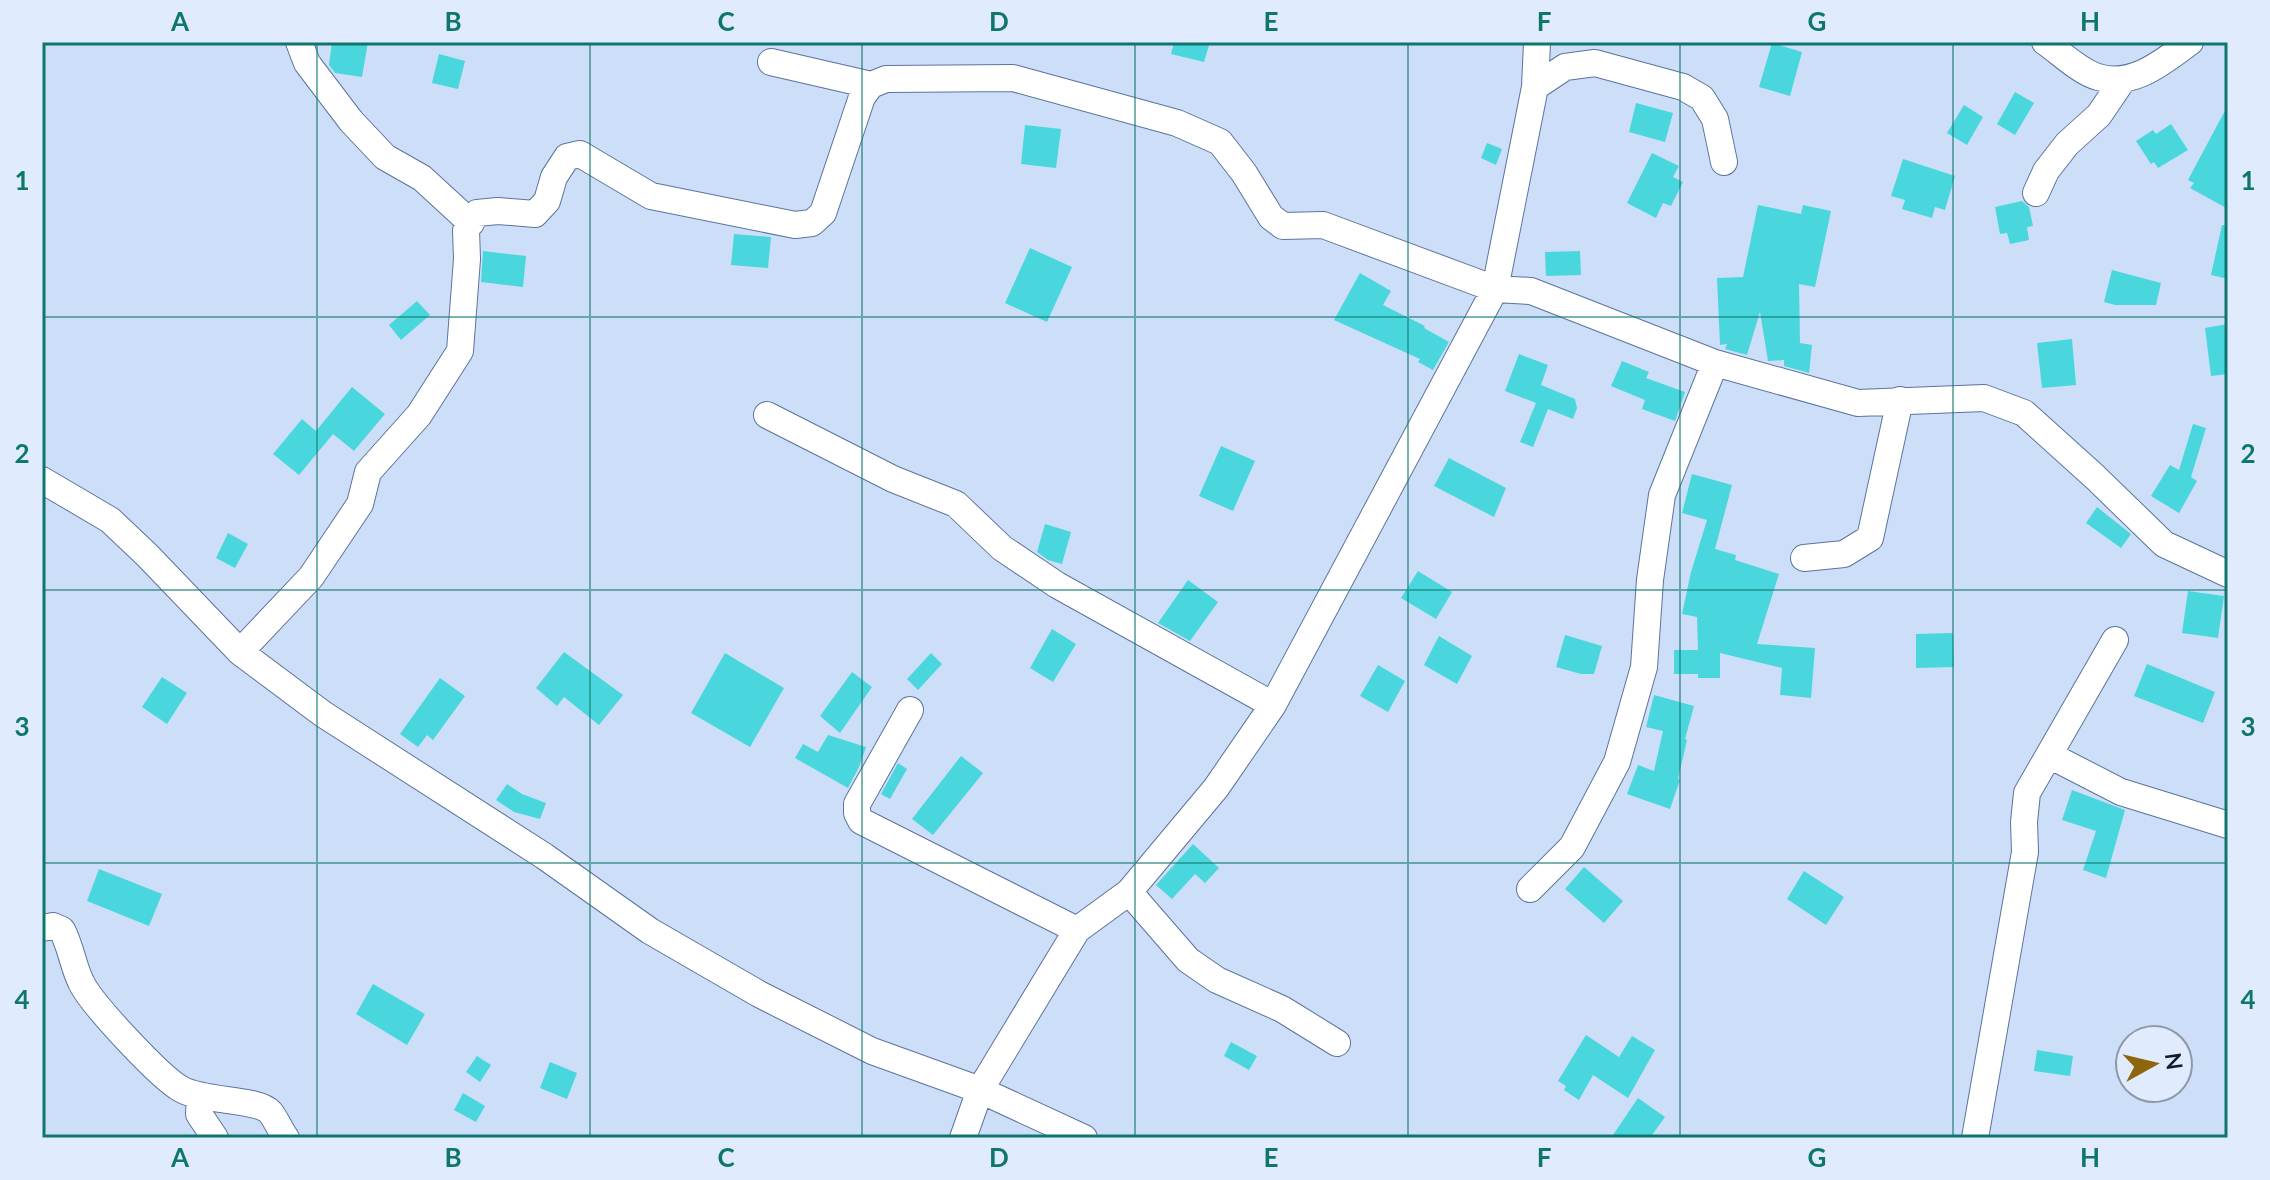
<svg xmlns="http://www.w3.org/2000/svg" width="2270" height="1180" font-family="Lato,sans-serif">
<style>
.building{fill:#49d7dd}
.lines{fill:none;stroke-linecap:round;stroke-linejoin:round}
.minor-casing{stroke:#5b749b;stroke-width:28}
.minor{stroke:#fff;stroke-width:26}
.grid{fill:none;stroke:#0f766e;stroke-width:2;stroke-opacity:0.55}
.neatline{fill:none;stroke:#0f766e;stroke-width:3}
.grid-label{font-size:26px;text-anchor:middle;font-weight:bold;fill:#0f766e}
</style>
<rect width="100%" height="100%" fill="#cddef9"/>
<!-- building -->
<path class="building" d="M332 42H368L362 77 335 73 329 65Z
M1174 42H1210L1204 62 1171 54Z
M1772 43 1802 52 1790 96 1759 87Z
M439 54 465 61 458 89 432 83Z
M2015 92 2034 103 2015 135 1997 124Z
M1636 103 1673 113 1665 142 1629 132Z
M1964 105 1983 117 1967 145 1947 133Z
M2228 105V209L2190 188 2194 183 2188 180Z
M2171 124 2188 150 2158 168 2154 162 2151 164 2136 141 2153 130 2156 134Z
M1025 125 1061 129 1056 168 1021 164Z
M1487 143 1502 149 1496 165 1481 158Z
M1652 153 1679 166 1673 177 1683 182 1671 206 1663 203 1656 218 1627 203Z
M1903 159 1955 176 1945 210 1935 207 1932 218 1902 209 1905 200 1891 196Z
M2022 201 2029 207 2033 226 2027 227 2029 240 2010 244 2007 233 2000 234 1995 207Z
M1758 205 1801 214 1803 205 1831 211 1815 287 1799 284 1800 343 1812 345 1809 373 1784 366V360L1768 361 1760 312 1747 355 1725 349 1727 344 1720 345 1717 278 1743 277Z
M2222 225H2228V279L2211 275Z
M734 234 771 237 768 268 731 265Z
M1030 248 1072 267 1047 322 1005 303Z
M483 251 526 256 523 287 481 282Z
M1580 251 1581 275 1546 276 1545 252Z
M2112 270 2161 283 2156 305H2115L2104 302Z
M1360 273 1391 291 1383 305 1425 326 1424 328 1449 342 1433 370 1418 362 1420 359 1334 320Z
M417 301 430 315 401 340 389 325Z
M2228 324V374L2211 376 2205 328Z
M2072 339 2076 385 2042 388 2037 343Z
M1519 354 1548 365 1541 385 1575 399 1577 408 1573 419 1548 409 1533 447 1520 442 1536 403 1505 391Z
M1622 361 1649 372 1646 378 1685 392 1675 421 1642 409 1645 400 1611 386Z
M352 387 385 414 354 451 333 434 299 475 273 454 302 419 316 431Z
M2193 424 2206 428 2191 477 2197 481 2179 513 2151 496 2170 465 2179 470Z
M1221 446 1255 461 1233 511 1199 496Z
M1449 458 1506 488 1494 517 1434 486Z
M1692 474 1732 485 1715 549 1736 555 1735 560 1779 574 1757 644 1815 648 1811 698 1780 695 1782 668 1720 653V678H1698V674H1674V650H1698L1697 617 1682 614 1691 572 1707 520 1682 513Z
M2097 507 2131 534 2121 548 2086 523Z
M1045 524 1071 532 1062 564 1048 560 1037 552Z
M228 533 248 544 235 568 216 558Z
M1418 571 1452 592 1436 619 1401 598Z
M1188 580 1218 602 1190 641 1158 623Z
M2188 591 2224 596 2218 638 2182 633Z
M1052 629 1076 644 1053 682 1030 668Z
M1953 633 1954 667 1916 668V634Z
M1565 635 1602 646 1594 674H1581L1556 667Z
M1439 636 1472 656 1457 684 1424 665Z
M564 652 623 695 599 725 564 697 557 706 536 688Z
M725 653 784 688 750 747 691 713Z
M931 653 942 664 918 690 907 679Z
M2147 664 2215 692 2203 723 2134 696Z
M1378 665 1405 681 1388 712 1360 696Z
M852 672 872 687 840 733 820 716Z
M162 677 187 693 167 724 142 707Z
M440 678 465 696 433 740 427 735 418 747 400 734Z
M1654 695 1694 706 1685 739 1687 740 1678 779 1680 780 1670 809 1627 794 1638 765 1654 771 1663 731 1646 727Z
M828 735 866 747 859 767 848 788 795 758 803 744 818 752Z
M961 756 983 773 933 835 912 819Z
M898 763 907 769 890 799 881 794Z
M507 784 522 794 546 803 540 819 514 812 496 800Z
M2072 790 2125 810 2106 878 2083 870 2096 831 2062 820Z
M1193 844 1219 868 1205 883 1195 874 1172 899 1156 885Z
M1584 867 1623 901 1604 923 1565 889Z
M99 869 162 894 149 926 87 901Z
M1804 871 1844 897 1826 925 1787 899Z
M373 984 425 1014 407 1045 356 1014Z
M1586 1035 1619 1057 1632 1036 1655 1050 1628 1098 1593 1075 1579 1100 1564 1090 1566 1086 1558 1081Z
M1231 1042 1257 1056 1249 1070 1224 1056Z
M2037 1050 2073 1056 2070 1076 2034 1071Z
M477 1056 491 1065 480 1082 466 1072Z
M550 1062 577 1073 567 1099 540 1088Z
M463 1093 485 1106 476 1122 454 1110Z
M1638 1098 1665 1117 1650 1138H1611Z"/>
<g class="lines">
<!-- minor casing -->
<g class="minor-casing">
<path id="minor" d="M299 42 307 63 351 121 385 157 422 178 471 223
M2045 42C2061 53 2080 72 2098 77 2133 88 2164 61 2190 42
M771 62 871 85
M1535 87 1565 67 1595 63 1683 87 1702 98 1715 119 1724 162
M2036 193 2046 171 2067 144 2099 115 2122 81
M767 415 893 479 956 504 1002 548 1057 585 1273 705
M42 480 110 520 147 555 240 652 323 714 544 856 650 931 759 994 872 1051 980 1090 1084 1138
M1804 558 1844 554 1870 538 1900 400
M240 652 311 577 360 504 368 472 419 415 460 351 467 259 466 230 477 213 498 211 535 214 547 201 554 177 567 157 580 154 651 196 795 225 812 223 823 213 862 97 871 85 886 79 1013 78 1177 123 1220 142 1244 173 1271 217 1283 226 1323 225 1495 289 1535 87 1537 42
M910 710 857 804V813L861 821 1077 930
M2049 755 2121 792 2228 825
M1530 889 1572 847 1617 762 1644 667 1650 580 1662 495 1715 363
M1129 892 1188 960 1217 980 1282 1009 1337 1043
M42 928 53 926 62 930C71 947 73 966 81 982 91 1004 161 1078 181 1089 203 1102 257 1098 270 1112 276 1119 280 1130 286 1138
M200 1096 199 1114 215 1138
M963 1138 980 1090 1077 930 1129 892 1216 788 1273 705 1495 289 1531 291 1715 363 1858 403 1984 398 2024 413 2095 477 2164 544 2228 574
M1975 1138 2025 852 2024 822 2027 793 2115 640"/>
</g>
<!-- minor -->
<use href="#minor" class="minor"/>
</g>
<!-- grid -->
<path class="grid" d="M317 42V1138M590 42V1138M862 42V1138M1135 42V1138M1408 42V1138M1680 42V1138M1953 42V1138M42 317H2228M42 590H2228M42 863H2228"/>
<!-- border -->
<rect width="2270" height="1180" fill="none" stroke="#e0ebfd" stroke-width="88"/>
<!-- north arrow -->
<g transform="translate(2154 1064) rotate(82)"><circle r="38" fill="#e0ebfd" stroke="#8e98a9" stroke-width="2"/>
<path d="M0-6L14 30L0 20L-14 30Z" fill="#8f650b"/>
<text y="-12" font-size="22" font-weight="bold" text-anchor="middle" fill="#121c2b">N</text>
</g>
<rect x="44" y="44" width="2182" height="1092" class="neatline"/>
<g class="grid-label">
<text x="180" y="31">A</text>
<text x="453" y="31">B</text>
<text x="726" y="31">C</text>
<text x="999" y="31">D</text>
<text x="1271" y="31">E</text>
<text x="1544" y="31">F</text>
<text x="1817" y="31">G</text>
<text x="2090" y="31">H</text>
<text x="22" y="190">1</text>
<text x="2248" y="190">1</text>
<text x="22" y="463">2</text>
<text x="2248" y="463">2</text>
<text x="22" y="736">3</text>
<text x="2248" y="736">3</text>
<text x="22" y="1009">4</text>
<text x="2248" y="1009">4</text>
<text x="180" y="1167">A</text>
<text x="453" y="1167">B</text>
<text x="726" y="1167">C</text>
<text x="999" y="1167">D</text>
<text x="1271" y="1167">E</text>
<text x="1544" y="1167">F</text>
<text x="1817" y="1167">G</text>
<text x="2090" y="1167">H</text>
</g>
</svg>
